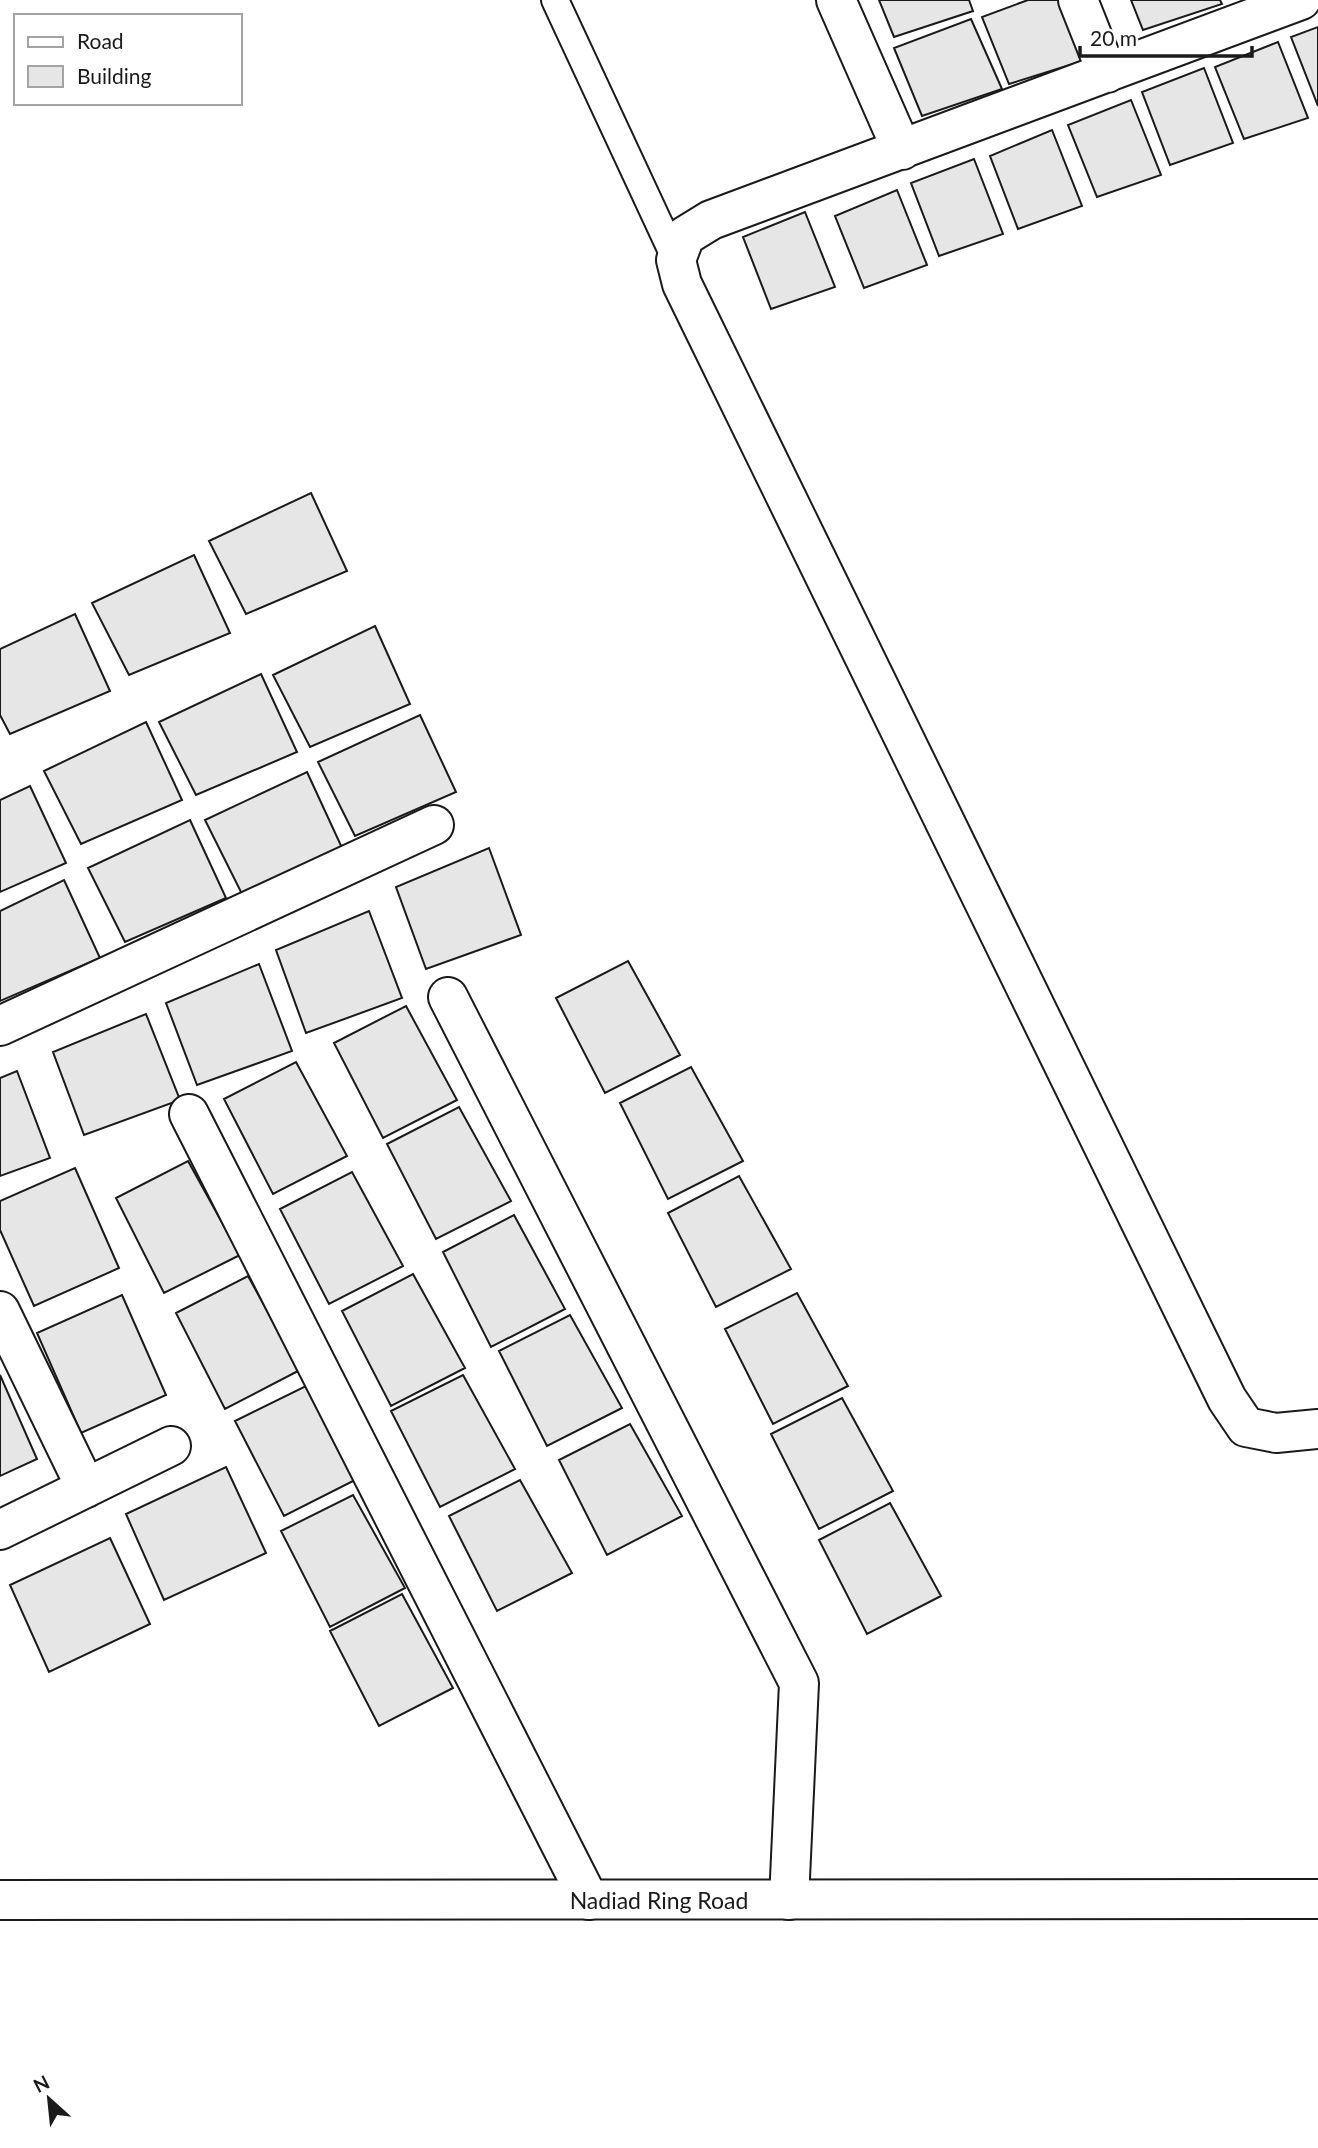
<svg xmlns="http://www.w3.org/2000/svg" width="1318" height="2148" font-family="Lato,sans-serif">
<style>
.building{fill:#e6e6e6;stroke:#1a1a1a;stroke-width:2}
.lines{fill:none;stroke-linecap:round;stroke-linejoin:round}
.service-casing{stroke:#1a1a1a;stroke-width:30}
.minor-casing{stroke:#1a1a1a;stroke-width:42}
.trunk-casing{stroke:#1a1a1a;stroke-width:42}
.service{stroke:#fff;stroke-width:26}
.minor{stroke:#fff;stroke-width:38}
.trunk{stroke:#fff;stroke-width:38}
.labels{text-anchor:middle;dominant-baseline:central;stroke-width:5;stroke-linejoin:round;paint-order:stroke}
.street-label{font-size:23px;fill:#1a1a1a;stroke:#fff}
</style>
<rect width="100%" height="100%" fill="#fff"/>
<!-- building -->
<path class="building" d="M879 0H969L973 11 894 37Z
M1028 0H1064L1089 59 1009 84 982 17Z
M1131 0H1220L1222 4 1143 30Z
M971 19 1002 89 922 116 894 48Z
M1318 27V106L1291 37Z
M1278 42 1308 118 1244 139 1215 67Z
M1204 68 1233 143 1170 165 1142 92Z
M1131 100 1161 175 1097 197 1068 125Z
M1052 130 1082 206 1018 229 990 156Z
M974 159 1003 234 939 256 911 183Z
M897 190 927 265 864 288 835 216Z
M805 212 835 287 771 309 743 237Z
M311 493 347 571 246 614 209 541Z
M194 555 230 633 129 675 92 603Z
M75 614 110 691 10 734 0 715V649Z
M375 626 410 704 310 747 273 675Z
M261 674 297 752 196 795 159 722Z
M420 715 456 792 355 836 318 762Z
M146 722 182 800 81 844 44 771Z
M307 772 343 850 242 894 205 820Z
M30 786 66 863 0 892V800Z
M190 820 226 898 125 942 88 868Z
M489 848 521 935 426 969 396 887Z
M64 880 100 958 0 1001V911Z
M369 911 402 998 306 1033 276 950Z
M628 961 680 1055 605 1093 556 998Z
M259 964 292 1051 197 1085 166 1003Z
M406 1006 457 1100 383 1138 334 1043Z
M146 1014 180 1100 84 1135 53 1052Z
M296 1062 347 1156 273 1194 224 1099Z
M691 1067 743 1161 668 1199 620 1103Z
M17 1071 50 1158 0 1176V1078Z
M459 1107 511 1201 436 1239 387 1144Z
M188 1161 240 1255 164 1293 116 1198Z
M75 1168 119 1268 34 1306 0 1230V1201Z
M352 1172 403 1266 329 1304 280 1209Z
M739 1176 791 1269 716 1307 668 1213Z
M514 1215 565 1309 491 1347 443 1252Z
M413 1274 465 1368 391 1406 342 1311Z
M248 1276 300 1370 225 1409 176 1313Z
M797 1293 848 1386 773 1424 725 1329Z
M122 1295 166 1395 81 1433 37 1333Z
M570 1315 622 1408 547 1446 499 1351Z
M0 1375 37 1459 0 1476Z
M463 1375 515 1469 440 1507 391 1411Z
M308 1385 359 1478 284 1516 235 1421Z
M842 1398 893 1491 819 1529 771 1434Z
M630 1424 682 1516 607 1555 559 1460Z
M226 1467 266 1553 164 1600 126 1514Z
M520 1480 572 1573 497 1611 449 1516Z
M353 1495 405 1588 330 1627 281 1531Z
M890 1503 941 1596 867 1634 819 1540Z
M110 1538 150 1624 49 1672 10 1585Z
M402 1594 453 1688 379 1726 330 1631Z"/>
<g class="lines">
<!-- service casing -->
<g class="service-casing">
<path id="service" d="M555 0 676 260"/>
</g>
<!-- minor casing -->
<g class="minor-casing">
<path id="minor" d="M836 0 902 150
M1078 0 1107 73
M1301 0 711 220 685 236 676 260 682 284 1227 1399 1246 1427 1276 1433 1318 1429
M448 997 799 1683 789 1900
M0 1026 434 825
M189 1114 589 1900
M0 1311 86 1488
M0 1530 171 1446"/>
</g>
<!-- trunk casing -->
<g class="trunk-casing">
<path id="trunk" d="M0 1900 1318 1899"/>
</g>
<!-- service -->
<use href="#service" class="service"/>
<!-- minor -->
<use href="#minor" class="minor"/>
<!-- trunk -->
<use href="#trunk" class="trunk"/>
</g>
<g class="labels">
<!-- street labels -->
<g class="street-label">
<text x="659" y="1900">Nadiad Ring Road</text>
</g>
</g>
<!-- legend -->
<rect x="14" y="14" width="228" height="91" fill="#ffffff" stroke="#a3a3a3" stroke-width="2"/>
<rect x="28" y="37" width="35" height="10" fill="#ffffff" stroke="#a3a3a3" stroke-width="2"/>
<text x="77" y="49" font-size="21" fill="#1a1a1a">Road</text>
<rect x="28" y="66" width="35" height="21" fill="#e6e6e6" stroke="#a3a3a3" stroke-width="2"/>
<text x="77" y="84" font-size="21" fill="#1a1a1a">Building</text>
<!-- north arrow -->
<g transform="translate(49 2099) rotate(333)" stroke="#ffffff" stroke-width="5" paint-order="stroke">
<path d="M0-5L12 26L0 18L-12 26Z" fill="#1a1a1a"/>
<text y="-10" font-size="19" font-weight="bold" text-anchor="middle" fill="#1a1a1a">N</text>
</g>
<!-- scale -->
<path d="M1080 46v10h172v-10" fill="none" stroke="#1a1a1a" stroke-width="3.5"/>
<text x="1090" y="46" font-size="21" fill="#1a1a1a" stroke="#ffffff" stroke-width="5" paint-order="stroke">20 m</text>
</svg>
